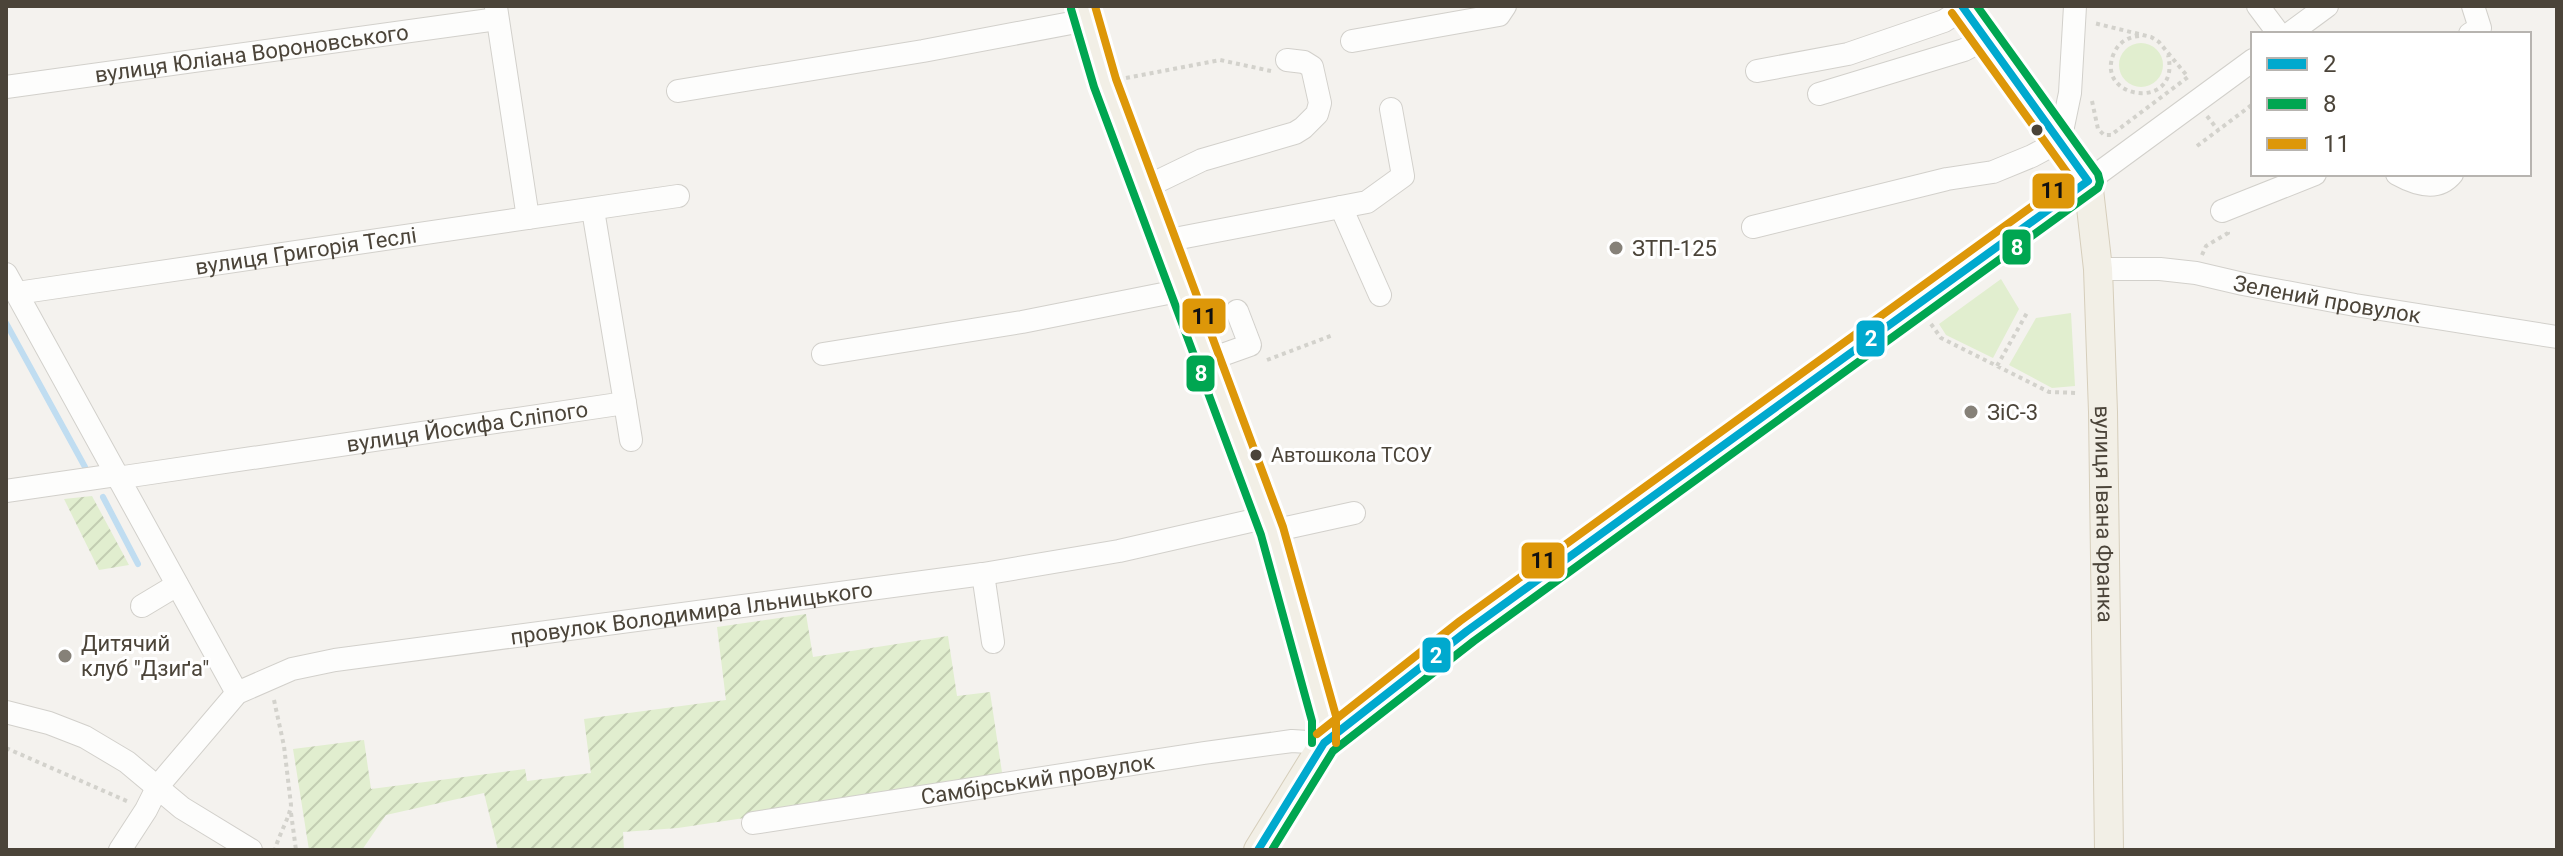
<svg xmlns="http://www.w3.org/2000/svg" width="2563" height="856" font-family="Roboto,sans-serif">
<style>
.grass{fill:#e1eecf}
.garden{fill:url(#garden-furrows)}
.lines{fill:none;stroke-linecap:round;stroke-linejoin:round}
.stream{stroke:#c0ddf1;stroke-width:6}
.minor-casing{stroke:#d2d0cb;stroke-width:24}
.major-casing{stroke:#d6cebb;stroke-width:30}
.path{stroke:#d3d2cc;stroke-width:4;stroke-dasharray:4 4;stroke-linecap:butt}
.minor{stroke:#fdfdfc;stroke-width:22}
.major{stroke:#f2efe6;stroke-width:28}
.bus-1-casing{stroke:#fff;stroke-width:14}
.bus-2-casing{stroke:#fff;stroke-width:14}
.bus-3-casing{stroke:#fff;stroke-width:14}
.bus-1{stroke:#00a9ce;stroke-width:8}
.bus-2{stroke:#00a651;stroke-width:8}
.bus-3{stroke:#dd9709;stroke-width:8}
.bus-dot{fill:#4b4439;stroke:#fff;stroke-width:3}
.poi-dot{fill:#868178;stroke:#fff;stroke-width:3}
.labels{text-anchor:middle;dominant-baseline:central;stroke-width:6;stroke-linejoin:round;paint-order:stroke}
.bus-label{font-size:20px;fill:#4b4439;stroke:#fff;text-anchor:start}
.street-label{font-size:22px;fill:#4b4439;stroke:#fff}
.poi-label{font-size:22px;fill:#4b4439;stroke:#fff;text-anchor:start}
.line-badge{stroke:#fff;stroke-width:3}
.badge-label{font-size:22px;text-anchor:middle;font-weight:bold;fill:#fff}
.pale-badge-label{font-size:22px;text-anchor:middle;font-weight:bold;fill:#111}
</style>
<defs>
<pattern id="garden-furrows" width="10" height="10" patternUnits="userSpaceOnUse" patternTransform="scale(2)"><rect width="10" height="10" fill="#e1eecf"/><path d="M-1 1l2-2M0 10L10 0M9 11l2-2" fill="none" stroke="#c3cdb2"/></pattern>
</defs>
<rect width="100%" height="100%" fill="#f4f2ee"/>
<!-- grass -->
<path class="grass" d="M2119 65a22 22 0 1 1 44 0a22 22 0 1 1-44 0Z
M2001 279 2019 309 1993 358 1946 335 1939 324Z
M2071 313 2075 386 2052 388 2009 365 2036 318Z"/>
<!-- garden -->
<path class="garden" d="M92 496 129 565 99 570 64 499Z
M806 614 813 657 948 636 957 696 990 692 1003 779 678 828 623 832 624 850H498L484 793 386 815 362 850H309L293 749 364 740 371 789 525 769 527 781 591 773 584 719 726 700 717 627Z"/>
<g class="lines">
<!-- stream -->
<path class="stream" d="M6 323 85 467
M103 497 138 564"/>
<!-- minor casing -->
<g class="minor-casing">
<g id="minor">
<path d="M1962 6 2088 181 2253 60"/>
<path d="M2258 6 2279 34"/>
<path d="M496 7 528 218"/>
<path d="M2289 34 2327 6"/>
<path d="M2470 34 2480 28 2473 6"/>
<path d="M1352 41 1499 15 1505 6"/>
<path d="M1757 71 1848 54 1944 21 1964 8"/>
<path id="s1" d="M6 87 497 19"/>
<path d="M678 91 923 51 1087 20"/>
<path d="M1819 94 1964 50 1986 38"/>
<path d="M2397 174C2415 184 2437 192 2452 174"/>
<path d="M1144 188 1202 160 1295 133 1303 128 1317 114 1320 103 1312 67 1304 62 1287 60"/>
<path d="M1341 207 1380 295"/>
<path d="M2222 211 2315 174"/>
<path d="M1753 227 1947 179 1993 172 2032 156 2060 141 2070 93 2075 6"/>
<path d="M1164 241 1367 202 1403 176 1391 109"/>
<path id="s2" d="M2098 269H2160L2196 273 2243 284 2355 305 2557 337"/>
<path d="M6 274 237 693"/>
<path id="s3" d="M17 293 678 196"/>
<path d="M823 354 1022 322 1183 290"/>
<path d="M1208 360 1250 345 1237 311"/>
<path d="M625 403 631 440"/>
<path id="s4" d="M117 478 625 403 593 210"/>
<path d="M6 491 116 475"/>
<path d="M1272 531 1354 513"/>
<path d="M983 574 993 642"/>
<path d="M142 606 177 585"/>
<path d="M6 712 49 723 85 737 127 762 182 808 251 850"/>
<path id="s5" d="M753 823 1204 753 1292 741 1324 743"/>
<path id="s6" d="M120 850 146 810 158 786 237 693 292 669 335 660 983 574 1119 551 1268 517"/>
</g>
</g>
<!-- major casing -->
<g class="major-casing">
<g id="major">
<path d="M1083 6 1105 83 1272 531 1324 719V743"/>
<path id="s7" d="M1258 850 1324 743 1467 631 2088 181 2098 269 2103 412 2109 850"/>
</g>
</g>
<!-- path -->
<path class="path" d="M2139 36C2128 37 2119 42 2114 53 2093 100 2182 112 2168 55
M1126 78 1220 60 1271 71
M2092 101 2098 129 2104 135H2111L2188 77 2159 42 2151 37 2094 23
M2207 116 2218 130
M2197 146 2253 104
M2202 255 2206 246 2228 233 2227 230
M1931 324 1941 338 2049 392 2078 393
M1267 360 1333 335
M1997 366 2028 311
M274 700 284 746 291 805C290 817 278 836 275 850
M6 748 129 802
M291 813 296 850"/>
<!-- minor -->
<use href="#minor" class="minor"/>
<!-- major -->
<use href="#major" class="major"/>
<!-- bus-1 casing -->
<g class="bus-1-casing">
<path id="bus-1" d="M1962 6 2088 181
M1258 850 1324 743 1467 631 2088 181"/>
</g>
<!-- bus-2 casing -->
<g class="bus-2-casing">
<path id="bus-2" d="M1071 9 1094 87 1261 535 1312 721V743
M1272 850 1333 751 1474 641 2098 188 2100 182 2098 174 1977 6"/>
</g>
<!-- bus-3 casing -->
<g class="bus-3-casing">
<path id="bus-3" d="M1095 6 1116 79 1283 527 1336 716V743
M1317 734 1460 621 2071 178 1952 13"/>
</g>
<!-- bus-1 -->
<use href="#bus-1" class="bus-1"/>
<!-- bus-2 -->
<use href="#bus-2" class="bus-2"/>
<!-- bus-3 -->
<use href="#bus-3" class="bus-3"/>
</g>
<!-- markers -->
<g class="bus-dot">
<circle cx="2037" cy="130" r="7"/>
<circle cx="1256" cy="455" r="7"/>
</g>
<g class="poi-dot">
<circle cx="1616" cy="248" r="8"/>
<circle cx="1971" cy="412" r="8"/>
<circle cx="65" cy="656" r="8"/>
</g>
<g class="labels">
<!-- bus labels -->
<g class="bus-label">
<text x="1271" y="455">Автошкола ТСОУ</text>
</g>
<!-- street labels -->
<g class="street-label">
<text stroke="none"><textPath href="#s1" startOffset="248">вулиця Юліана Вороновського</textPath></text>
<text stroke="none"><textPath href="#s3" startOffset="292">вулиця Григорія Теслі</textPath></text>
<text stroke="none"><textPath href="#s2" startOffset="232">Зелений провулок</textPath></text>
<text stroke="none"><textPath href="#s4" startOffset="354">вулиця Йосифа Сліпого</textPath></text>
<text stroke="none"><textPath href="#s7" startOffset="1408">вулиця Івана Франка</textPath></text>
<text stroke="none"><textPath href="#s6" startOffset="660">провулок Володимира Ільницького</textPath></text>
<text stroke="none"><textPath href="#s5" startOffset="288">Самбірський провулок</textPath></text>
</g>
<!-- poi labels -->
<g class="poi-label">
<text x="1632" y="248">ЗТП-125</text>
<text x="1987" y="412">ЗіС-3</text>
<text x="81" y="643">Дитячий<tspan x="81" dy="25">клуб "Дзиґа"</tspan></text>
</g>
</g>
<g class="line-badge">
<rect x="2031" y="172" width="45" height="38" rx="8" fill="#dd9709"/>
<rect x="2001" y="228" width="31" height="38" rx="8" fill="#00a651"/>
<rect x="1181" y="297" width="46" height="38" rx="8" fill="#dd9709"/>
<rect x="1855" y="319" width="31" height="39" rx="8" fill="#00a9ce"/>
<rect x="1185" y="354" width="31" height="39" rx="8" fill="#00a651"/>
<rect x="1520" y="541" width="46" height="39" rx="8" fill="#dd9709"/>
<rect x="1421" y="636" width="31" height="38" rx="8" fill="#00a9ce"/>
</g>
<g class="badge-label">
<text x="2017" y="255">8</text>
<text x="1871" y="346">2</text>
<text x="1201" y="381">8</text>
<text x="1436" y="663">2</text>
</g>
<g class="pale-badge-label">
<text x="2053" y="198">11</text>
<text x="1204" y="324">11</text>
<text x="1543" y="568">11</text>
</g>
<!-- border -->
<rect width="2563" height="856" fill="none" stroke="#4b4439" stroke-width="16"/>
<!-- legend -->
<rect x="2251" y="32" width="280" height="144" fill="#ffffff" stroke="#b7b4b0" stroke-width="2"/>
<rect x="2267" y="58" width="40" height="12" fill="#00a9ce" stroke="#b7b4b0" stroke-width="2"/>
<text x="2323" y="72" font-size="24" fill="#4b4439">2</text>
<rect x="2267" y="98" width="40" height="12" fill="#00a651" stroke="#b7b4b0" stroke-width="2"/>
<text x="2323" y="112" font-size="24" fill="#4b4439">8</text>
<rect x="2267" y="138" width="40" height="12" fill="#dd9709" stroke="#b7b4b0" stroke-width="2"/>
<text x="2323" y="152" font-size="24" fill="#4b4439">11</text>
</svg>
